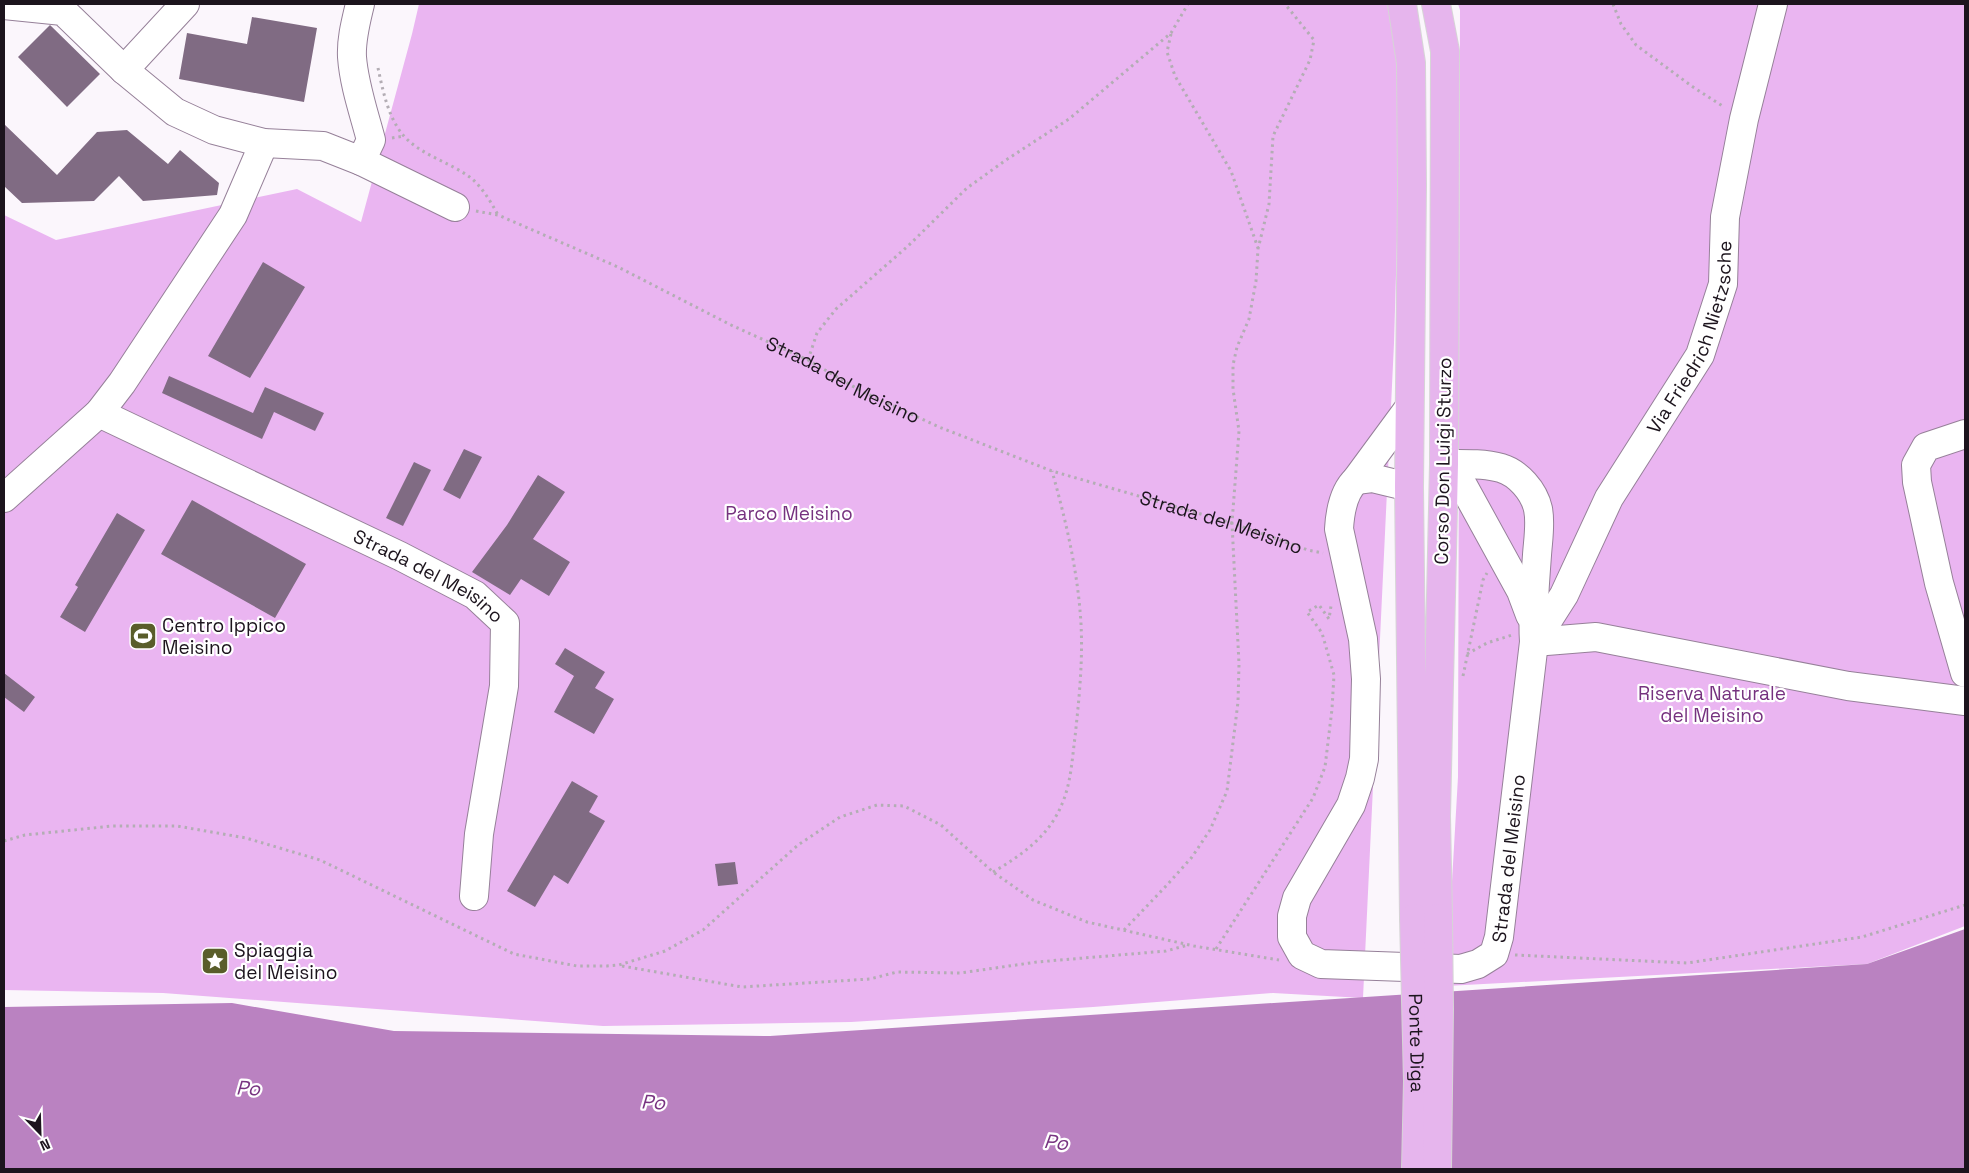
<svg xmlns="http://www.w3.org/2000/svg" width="1969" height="1173" font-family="'Space Grotesk',sans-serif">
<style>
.green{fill:#eab5f1}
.water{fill:#ba82c1}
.building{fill:#806b83}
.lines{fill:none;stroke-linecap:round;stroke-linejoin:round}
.minor-casing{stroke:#968099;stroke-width:30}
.major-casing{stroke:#d6d5d6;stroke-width:30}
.path{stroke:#b3adb4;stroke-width:3;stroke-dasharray:2.5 4;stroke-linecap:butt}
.minor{stroke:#fff;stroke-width:28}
.major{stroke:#e6b5ed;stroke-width:28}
.major-bridge-casing{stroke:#d6d5d6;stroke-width:30;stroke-linecap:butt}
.major-bridge{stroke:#e6b5ed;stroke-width:28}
.labels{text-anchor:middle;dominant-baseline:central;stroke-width:4.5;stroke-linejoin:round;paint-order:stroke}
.street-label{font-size:19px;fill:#1c141d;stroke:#fff}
.park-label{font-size:19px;fill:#76327f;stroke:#fff}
.poi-label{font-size:19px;fill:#1c141d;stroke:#fff;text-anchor:start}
.water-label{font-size:20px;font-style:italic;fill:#783481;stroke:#fff}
</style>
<rect width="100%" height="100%" fill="#fbf6fc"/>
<!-- green -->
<path class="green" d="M419 4H1390L1402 71 1394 343 1363 998 1273 993 1093 1007 851 1022 603 1026 163 993 4 990V215L56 240 297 189 361 222 412 34Z
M1458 4H1965V926L1867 964 1446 986 1458 777 1460 10Z"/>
<!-- water -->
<path class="water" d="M1965 929V1169H4V1007L232 1003 394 1031 770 1036 1867 964Z"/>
<!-- building -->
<path class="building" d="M252 17 317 28 304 102 179 79 187 33 247 44Z
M50 25 100 74 67 107 18 57Z
M4 124 57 175 97 132 127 130 168 164 180 150 219 183 217 195 143 201 119 176 94 201 22 203 4 186Z
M263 262 305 287 250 378 208 356Z
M169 376 253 413 265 387 324 413 315 431 274 412 262 439 162 393Z
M464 449 482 457 460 499 443 490Z
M414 462 431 470 403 526 386 518Z
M538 475 565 492 533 539 570 562 549 596 521 579 510 595 472 572 507 525Z
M192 500 306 564 275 618 161 554Z
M117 513 145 530 85 632 60 617 78 587 75 585Z
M565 648 605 672 595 688 614 699 594 734 554 712 574 676 555 664Z
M4 673 35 697 24 712 4 697Z
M572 781 598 796 589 812 605 821 568 884 554 875 535 907 507 891Z
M735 862 738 884 718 886 715 864Z"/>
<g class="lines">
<!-- minor casing -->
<g class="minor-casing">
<g id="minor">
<path d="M4 5 63 11 124 70 175 112 214 130 264 143 323 146 361 161 371 140C364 113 354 85 352 57 351 39 356 21 360 4"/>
<path d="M124 70 185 4"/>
<path d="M361 161 455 207"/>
<path id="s2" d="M99 413 400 556 475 595 505 623 504 686 479 834 474 896"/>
<path d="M1965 434 1926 447 1916 465 1917 482 1939 583 1965 673"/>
<path d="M1444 464 1460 480 1521 591 1530 615"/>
<path id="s3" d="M1356 480C1343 492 1340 512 1339 529L1363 639 1366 679 1364 759 1360 778 1351 805 1297 898 1292 916V937L1302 955 1321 964 1461 969 1478 964 1494 954 1499 937 1534 642C1532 613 1535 584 1537 555 1538 540 1541 523 1538 509 1534 491 1518 473 1501 468 1483 463 1462 464 1444 464"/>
<path d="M1409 487 1372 478 1356 480 1409 408"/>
<path d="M4 498 99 413 122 383 233 215 264 143"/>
<path id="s4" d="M1534 642 1564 595 1609 498 1700 355 1723 284 1725 217 1744 119 1773 4"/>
<path d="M1534 642 1596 637 1848 686 1965 701"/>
</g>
</g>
<!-- major casing -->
<g class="major-casing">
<path id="major" d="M1402 4 1411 63 1412 186 1409 487 1414 918
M1436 4 1445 51 1444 464 1436 816 1438 918"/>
</g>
<!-- path -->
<g class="path">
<path d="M1613 4 1621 24 1636 45 1693 87 1724 107"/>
<path d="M1171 34 1167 52 1175 76 1231 171 1258 248"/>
<path d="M378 68C383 91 388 117 403 135 420 155 450 162 471 178 482 187 491 202 498 215"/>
<path d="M392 138 404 136"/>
<path id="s1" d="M476 211 498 215 618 267 731 325 808 360 861 391 939 427 1052 471 1232 523 1308 550 1323 553"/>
<path d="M808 360 817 333 836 309 908 246 967 188 1006 160 1069 119 1171 33 1188 4"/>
<path d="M1467 654 1487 643 1512 635"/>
<path d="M1463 676 1483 580 1487 573"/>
<path d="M4 841 25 835 112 826H177L246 838 320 860 514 954 577 966H607L619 965 665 951 703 930 798 845 840 817 877 805 904 806 941 825 993 872 1033 900 1087 922 1194 946 1279 960"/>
<path d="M993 872C1022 855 1049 836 1062 804 1071 783 1072 760 1075 737 1079 700 1083 661 1081 624 1078 572 1066 521 1052 471"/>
<path d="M1124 930 1167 885 1192 857 1210 830 1227 791 1238 702 1239 664 1232 523 1239 431 1233 389V365L1237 347 1249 319 1256 281 1258 249 1269 204 1273 136 1310 60 1314 40 1285 4"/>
<path d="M1216 949 1313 798 1325 767 1332 709 1334 675 1322 633 1307 612 1319 605 1329 619 1331 606"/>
<path d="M1515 955 1687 963 1862 937 1965 905"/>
<path d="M622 966 742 987 870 979 897 972 960 973 1037 962 1166 951 1188 945"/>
</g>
<!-- minor -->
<use href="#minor" class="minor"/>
<!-- major -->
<use href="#major" class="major"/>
<!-- major-bridge casing -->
<g class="major-bridge-casing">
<g id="major-bridge">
<path id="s5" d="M1414 918 1418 1081 1416 1169"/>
<path d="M1437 1169 1439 1009 1438 918"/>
</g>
</g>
<!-- major-bridge -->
<use href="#major-bridge" class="major-bridge"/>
</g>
<!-- icons -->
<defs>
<g id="stadium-square" transform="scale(1.4375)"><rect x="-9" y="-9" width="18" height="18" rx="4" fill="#595d2a" stroke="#fff"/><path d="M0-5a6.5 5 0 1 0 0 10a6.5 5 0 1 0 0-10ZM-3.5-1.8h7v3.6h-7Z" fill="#fff"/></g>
<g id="sight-square" transform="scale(1.4375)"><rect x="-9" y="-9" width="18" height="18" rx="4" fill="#595d2a" stroke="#fff"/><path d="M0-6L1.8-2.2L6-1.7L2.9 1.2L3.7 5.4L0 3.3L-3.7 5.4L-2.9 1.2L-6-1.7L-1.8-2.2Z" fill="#fff"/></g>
</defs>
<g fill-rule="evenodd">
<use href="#stadium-square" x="143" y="636"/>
<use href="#sight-square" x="215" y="961"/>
</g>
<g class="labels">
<!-- street labels -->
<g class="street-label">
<text stroke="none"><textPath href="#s4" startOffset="346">Via Friedrich Nietzsche</textPath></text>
<text stroke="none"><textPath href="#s1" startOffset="405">Strada del Meisino</textPath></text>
<text transform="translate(1443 461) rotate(-89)">Corso Don Luigi Sturzo</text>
<text stroke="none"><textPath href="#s1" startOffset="810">Strada del Meisino</textPath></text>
<text stroke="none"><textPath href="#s2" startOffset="368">Strada del Meisino</textPath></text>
<text stroke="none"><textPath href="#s3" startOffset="796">Strada del Meisino</textPath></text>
<text stroke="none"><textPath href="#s5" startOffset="125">Ponte Diga</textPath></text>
</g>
<!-- park labels -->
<g class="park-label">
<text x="789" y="513">Parco Meisino</text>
<text x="1712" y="693">Riserva Naturale<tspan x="1712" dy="22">del Meisino</tspan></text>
</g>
<!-- poi labels -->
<g class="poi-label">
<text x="162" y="625">Centro Ippico<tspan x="162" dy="22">Meisino</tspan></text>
<text x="234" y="950">Spiaggia<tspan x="234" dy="22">del Meisino</tspan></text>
</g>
<!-- water labels -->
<g class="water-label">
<text transform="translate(248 1088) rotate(2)">Po</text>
<text transform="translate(653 1102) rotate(2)">Po</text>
<text transform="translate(1056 1142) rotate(6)">Po</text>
</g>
</g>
<!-- border -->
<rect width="1969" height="1173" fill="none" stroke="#1c141d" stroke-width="10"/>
<!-- north arrow -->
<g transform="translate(40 1133) rotate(157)" stroke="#ffffff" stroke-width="4" paint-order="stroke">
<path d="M0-4L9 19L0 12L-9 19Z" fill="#1c141d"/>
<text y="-8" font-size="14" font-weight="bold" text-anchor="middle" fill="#1c141d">N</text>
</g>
</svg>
